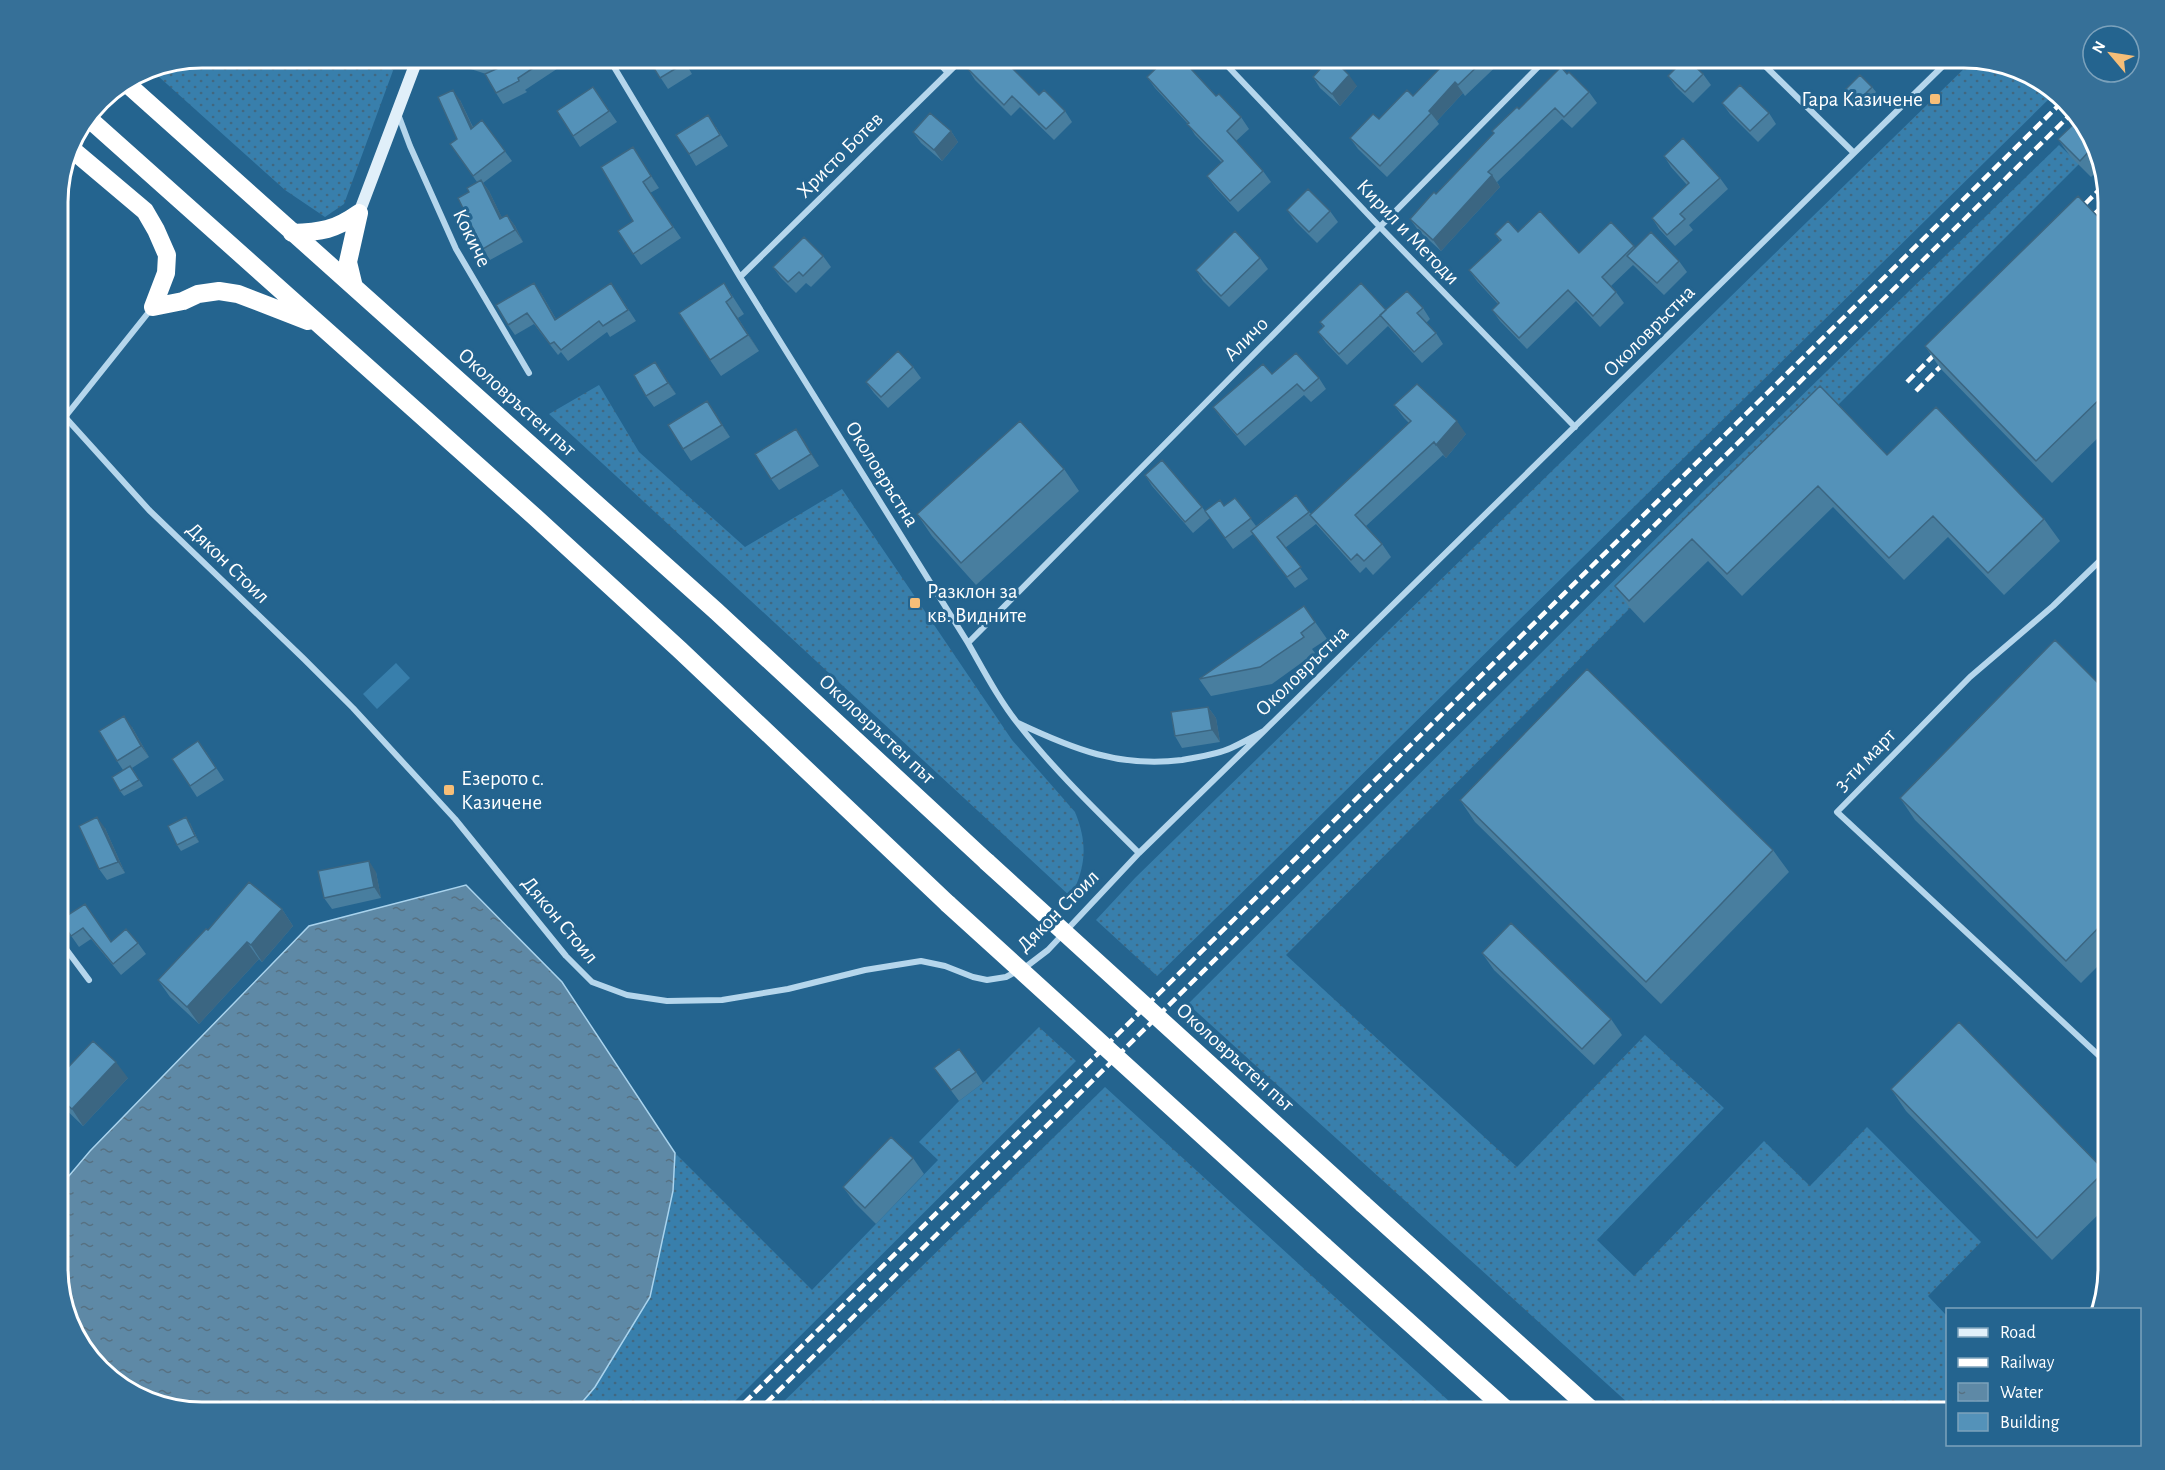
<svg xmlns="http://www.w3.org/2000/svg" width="2165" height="1470" font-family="'Alegreya Sans',sans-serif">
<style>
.grass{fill:url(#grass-dots)}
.garden{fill:#387fac}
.water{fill:url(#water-ripples);stroke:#a9d3ed;stroke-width:1.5}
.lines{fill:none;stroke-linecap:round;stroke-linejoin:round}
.street{stroke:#b5d6ec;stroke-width:6}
.secondary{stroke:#e0eff9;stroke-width:12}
.highway{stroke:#fff;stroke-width:18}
.rail{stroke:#fff;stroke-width:4.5;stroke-dasharray:10 4.5;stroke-linecap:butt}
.highway-bridge{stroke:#fff;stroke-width:18}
.wall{fill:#487e9f}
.shaded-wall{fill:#3b6682}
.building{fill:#5492b9;stroke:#3b6682;stroke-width:1.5}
.poi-dot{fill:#f6be78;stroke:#24648f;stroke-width:2}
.labels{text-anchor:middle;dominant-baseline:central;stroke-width:6;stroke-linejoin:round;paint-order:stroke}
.poi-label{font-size:21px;fill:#fff;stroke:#24648f;text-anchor:start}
.street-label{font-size:21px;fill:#fff;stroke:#24648f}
.rim{fill:none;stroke:#fff;stroke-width:3}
</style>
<defs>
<pattern id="grass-dots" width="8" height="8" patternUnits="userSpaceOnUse" patternTransform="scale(1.5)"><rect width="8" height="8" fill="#387fac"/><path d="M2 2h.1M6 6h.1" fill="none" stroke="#416881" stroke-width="1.8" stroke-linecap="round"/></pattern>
<pattern id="water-ripples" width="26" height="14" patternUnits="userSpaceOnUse" patternTransform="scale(1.5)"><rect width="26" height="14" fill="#5e89a6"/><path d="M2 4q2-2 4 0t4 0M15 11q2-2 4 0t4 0" fill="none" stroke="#577182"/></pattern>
</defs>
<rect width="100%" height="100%" fill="#24648f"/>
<!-- grass -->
<path class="grass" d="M201 57H398L344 204 325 217 285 190 148 67Z
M1973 60 2044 81 2055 93 1157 976 1096 920 1135 878Z
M2059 145 2079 164 1835 408 1630 608 1286 955 1517 1167 1645 1035 1724 1108 1597 1240 1634 1276 1764 1141 1810 1186 1867 1127 1981 1242 1928 1296 1947 1316V1413H1639L1188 1004 1708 487Z
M599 385 639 452 745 547 842 489 1012 740 1075 812C1088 844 1086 866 1071 897L549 414Z
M1039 1027 1076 1061 723 1413H573L595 1387 650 1297 673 1191 675 1153 812 1290 938 1160 919 1142 959 1101 983 1083Z
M1105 1087 1462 1413H772Z"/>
<!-- garden -->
<path class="garden" d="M396 663 410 678 377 709 363 694Z"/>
<!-- water -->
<path class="water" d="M466 885 562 982 675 1153 673 1191 650 1297 595 1387 573 1413H201L121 1389 76 1341 57 1278V1190L90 1151 309 926Z"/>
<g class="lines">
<!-- street -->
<path class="street" d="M608 57 740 277 968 643C984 671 999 700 1019 725 1055 771 1097 811 1139 853
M934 57 948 73
M1219 57 1380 227 1575 427
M1756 57 1854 153
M398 114 410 146 456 249 529 373
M740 277 964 57
M65 417 149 510 304 659 353 708 455 819 566 956 592 982 627 995 667 1001 722 1000 788 989 865 970 921 961 945 966 973 977 987 980 1006 977 1027 966 1048 950 1139 853 1264 731
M57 423 65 417 152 308
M2108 553 2053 606 1970 677 1837 812 2108 1064
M968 643 1548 57
M1018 723C1073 749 1120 768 1182 760 1198 757 1216 755 1231 748 1242 743 1253 737 1264 731L1952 57
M57 937 89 980"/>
<!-- secondary -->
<path class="secondary" d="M359 213 418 57"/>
<!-- highway -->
<path class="highway" d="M125 82 716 611 987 862
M87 117 535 517 680 650 948 904
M68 146 145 211 156 230 167 255 166 273 153 307
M292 233C321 232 335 230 359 213
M354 287 348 262 359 213
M153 307 183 301 198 294 219 291 238 294 308 321
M1363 1204 1595 1413
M1324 1246 1510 1413"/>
<!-- rail -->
<path class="rail" d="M2075 214 2104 185
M2082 226 2108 201
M1907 382 1943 346
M1916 391 1952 355
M734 1413 2062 102
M756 1413 2072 113"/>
<!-- highway-bridge -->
<path class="highway-bridge" d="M987 862 1363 1204
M948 904 1324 1246"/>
</g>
<!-- wall -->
<path class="wall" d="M439 57H570L572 59 525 90 527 92 503 104 496 93 486 74 440 59Z
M647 57H682L692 74 668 89Z
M1441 57H1506L1465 96 1463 93 1437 121 1439 124 1387 177 1358 149 1350 138 1413 96 1440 68 1436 62Z
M968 69 1039 95 1065 111 1072 122 1054 140 1020 107 1011 116 975 80Z
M1567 74 1589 92 1597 103 1572 128 1562 119 1497 182 1500 187 1441 251 1418 230 1410 219 1436 194 1519 109Z
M1703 74 1711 85 1693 103 1676 87 1668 76Z
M1147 77 1216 96 1241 117 1249 129 1236 141 1263 171 1271 182 1238 212 1215 187 1207 176 1222 163 1195 135 1188 124 1155 88Z
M1313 77 1357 86 1340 106 1320 88Z
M593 87 617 122 580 147 557 111Z
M1872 87 1876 92 1858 110 1846 99 1842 93Z
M460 100 473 127 482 120 512 161 483 183 489 191 502 218 507 215 515 226 523 242 490 260 483 249 469 192 477 182 450 144 457 139Z
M1722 103 1769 113 1776 124 1758 142 1730 114Z
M716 127 728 146 696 166 689 154Z
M951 131 958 142 942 161 921 143 913 132Z
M2093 137 2100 168 2091 177 2070 156 2058 139Z
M633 147 659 188 650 193 681 238 641 265 618 231 633 221Z
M1664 156 1720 178 1728 189 1689 225 1693 230 1675 246 1659 229 1652 218 1687 185 1671 167Z
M1287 210 1330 211 1338 222 1317 243 1295 221Z
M1611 222 1635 248 1679 261 1687 272 1664 295 1633 265 1611 286 1616 292 1624 303 1600 327 1576 301 1527 349 1500 321 1492 310 1498 304 1477 281 1469 270 1500 241 1495 234 1518 232 1579 253Z
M2108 227V428L2052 483 1940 368 1925 346Z
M823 256 831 267 811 287 806 283 796 293 781 278 773 267Z
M1260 258 1268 269 1229 307 1203 281 1196 270Z
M611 283 636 321 610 337 607 332 568 361 561 352 558 355 534 324 515 335 508 325 541 293 556 319Z
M724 283 744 314 738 318 759 351 721 376 710 360Z
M1423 308 1430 319 1426 323 1436 333 1443 344 1422 363 1388 326 1347 365 1326 343 1318 332 1323 327 1320 322 1386 310Z
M655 362 676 394 654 407 646 396Z
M913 367 921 378 888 408 874 393 866 382Z
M1319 378 1326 389 1311 402 1304 395 1245 446 1221 418 1213 407Z
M1820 386 1887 455 2044 519 2060 541 2004 595 1948 537 1904 580 1833 507 1742 596 1708 561 1644 623 1630 608 1615 586Z
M707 401 730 437 691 461 683 449Z
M1394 405 1466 434 1446 458 1443 455 1366 526 1382 544 1391 557 1373 575 1366 567 1360 573 1316 524 1285 548 1308 579 1295 588 1253 534 1233 549 1205 511 1224 506 1235 498 1256 526 1296 495 1311 514 1409 423 1404 418Z
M796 429 819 466 779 490 771 479Z
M1064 469 1079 491 976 585 932 536 917 514Z
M1145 475 1202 507 1210 518 1193 533 1152 486Z
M1304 606 1327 639 1312 649 1315 653 1272 684 1211 696 1199 679Z
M2108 693V956L2081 983 1915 820 1900 798Z
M1208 707 1216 718 1220 742 1182 748 1175 736Z
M132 727 149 757 132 768 143 786 124 796 120 791 123 770 117 761Z
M206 752 224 780 197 797 172 759Z
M1460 800 1773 850 1789 872 1661 1004 1475 822Z
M190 823 199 842 181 851 177 845Z
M105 828 125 873 107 880 99 869Z
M376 872 381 898 332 909 324 898Z
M85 904 111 941 138 943 146 954 121 975 91 939 79 947 60 920Z
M282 909 293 926 262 962 259 959 199 1024 170 997 158 980 208 930Z
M1482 953 1611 1019 1622 1035 1594 1065 1494 970Z
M934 1068 976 1072 983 1083 959 1101Z
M128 1078 83 1126 60 1104 57 1100V1079Z
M1891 1089 2105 1171 2108 1175V1205L2052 1260 1906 1111Z
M913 1158 924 1174 876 1224 855 1203 843 1187Z"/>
<!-- shaded-wall -->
<path class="shaded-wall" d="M1349 75 1357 86 1340 106 1332 94Z
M1455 82 1463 93 1437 121 1429 111Z
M453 90 460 100 478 139 471 129Z
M951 131 958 142 942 161 934 150Z
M633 147 641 159 659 188 651 176Z
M1492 175 1500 187 1441 251 1433 240Z
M481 180 489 191 508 230 500 219Z
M507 215 515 226 523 242 515 230Z
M534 283 541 293 562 330 555 320Z
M726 302 738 318 759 351 748 335Z
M655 362 663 373 676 394 668 383Z
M707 401 715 412 730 437 722 425Z
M1457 421 1466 434 1446 458 1436 445Z
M796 429 804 440 819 466 811 454Z
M1208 707 1216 718 1220 742 1212 730Z
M124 716 132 727 149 757 141 746Z
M97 817 105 828 125 873 118 862Z
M186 817 190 823 199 842 195 836Z
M369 861 376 872 381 898 374 887Z
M282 909 293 926 262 962 251 945Z
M247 942 259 959 199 1024 187 1007Z
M116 1062 128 1078 83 1126 72 1109Z"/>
<!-- building -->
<path class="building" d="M460 57H550L518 78 519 81 496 93 485 74 496 69Z
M647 57H681L685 63 660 78Z
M980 57H985L986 58 988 57H1001L1039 95 1044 90 1065 111 1046 129 1012 96 1004 105 968 69Z
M1168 57H1180L1216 96 1219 94 1241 117 1227 131 1263 171 1230 201 1207 176 1223 161 1187 124 1189 123 1147 77Z
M1331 57 1349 75 1332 94 1313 77Z
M1441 57H1487L1458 85 1455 82 1429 111 1431 113 1380 166 1350 138 1373 114 1379 119 1407 90 1413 96 1441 67 1436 62Z
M1686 58 1703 74 1685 92 1668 76Z
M1561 67 1567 74 1569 72 1589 92 1564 117 1555 108 1488 172 1492 175 1433 240 1410 219 1434 192 1436 194 1494 133 1492 131 1517 107 1519 109Z
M1860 75 1872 87 1854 105 1842 93Z
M1740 85 1769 113 1750 131 1722 103Z
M593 87 609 111 573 136 557 111Z
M453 90 471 129 482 120 505 151 473 176 450 144 457 139 438 97Z
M930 113 951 131 934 150 913 132Z
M708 115 720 135 689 154 676 135Z
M2078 120 2093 137 2095 145 2080 161 2058 139Z
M1683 138 1720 178 1680 214 1685 219 1667 235 1652 218 1689 183 1664 156Z
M633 147 651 176 643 182 673 227 633 254 618 231 633 221 601 167Z
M481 180 500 219 507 215 515 230 483 249 458 198 469 192 467 188Z
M1308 189 1330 211 1309 232 1287 210Z
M2078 196 2108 227V391L2036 461 1925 346Z
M1540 211 1579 253 1611 222 1634 246 1602 277 1616 292 1593 316 1568 290 1519 338 1492 310 1499 303 1469 270 1501 240 1495 234 1508 221 1518 232Z
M1235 231 1260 258 1221 296 1196 270Z
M1651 232 1679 261 1657 283 1627 256Z
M804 237 823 256 803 276 799 272 788 282 773 267Z
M534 283 555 320 611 283 628 310 603 326 599 321 561 350 554 342 550 344 527 313 508 325 496 305Z
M724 283 732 297 726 302 748 335 710 360 679 313Z
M1361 283 1386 310 1339 354 1318 332 1324 326 1320 322Z
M1407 291 1423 308 1417 313 1436 333 1414 352 1380 315Z
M898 351 913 367 881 397 866 382Z
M1296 353 1319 378 1304 391 1297 384 1237 435 1213 407 1263 364 1272 374Z
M655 362 668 383 646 396 634 375Z
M1417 384 1457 421 1436 445 1434 442 1355 515 1382 544 1364 561 1357 554 1351 560 1310 515 1411 421 1394 405Z
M1820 386 1887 455 1936 407 2044 519 1988 573 1933 516 1889 558 1818 486 1727 574 1692 539 1629 601 1615 586Z
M707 401 722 425 683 449 668 425Z
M1020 421 1064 469 961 563 917 514Z
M796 429 811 454 771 479 755 454Z
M1162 460 1202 507 1185 522 1145 475Z
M1296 495 1309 512 1277 537 1301 567 1287 577 1251 531Z
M1235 498 1251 518 1225 538 1205 511 1220 500 1224 506Z
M1304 606 1315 622 1301 633 1304 637 1260 667 1199 679Z
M2055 640 2108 693V918L2066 961 1900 798Z
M1587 669 1773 850 1646 982 1460 800Z
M1208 707 1212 730 1175 736 1171 712Z
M124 716 141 746 117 761 99 731Z
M198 741 216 768 190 786 172 759Z
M130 766 139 780 120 791 112 777Z
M97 817 118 862 99 869 79 826Z
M186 817 195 836 177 845 168 826Z
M369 861 374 887 324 898 318 871Z
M249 882 282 909 251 945 247 942 187 1007 158 980 206 929 208 930Z
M85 904 111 942 126 929 138 943 113 964 83 928 71 936 60 920Z
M1511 923 1611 1019 1582 1049 1482 953Z
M1959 1022 2105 1171 2037 1238 1891 1089Z
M93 1041 116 1062 72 1109 57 1096V1079Z
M959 1049 976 1072 951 1090 934 1068Z
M891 1137 913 1158 865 1208 843 1187Z"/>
<!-- markers -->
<g class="poi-dot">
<rect x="1929" y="93" width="12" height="12" rx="3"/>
<rect x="909" y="597" width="12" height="12" rx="3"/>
<rect x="443" y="784" width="12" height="12" rx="3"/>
</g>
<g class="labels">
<!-- poi labels -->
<g class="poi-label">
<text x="1923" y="99" text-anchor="end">Гара Казичене</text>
<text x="927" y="591">Разклон за<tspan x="927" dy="24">кв. Видните</tspan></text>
<text x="461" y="778">Езерото с.<tspan x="461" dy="24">Казичене</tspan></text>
</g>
<!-- street labels -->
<g class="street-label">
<text transform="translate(840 155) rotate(-45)">Христо Ботев</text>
<text transform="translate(1408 232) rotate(46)">Кирил и Методи</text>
<text transform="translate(472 238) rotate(64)">Кокиче</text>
<text transform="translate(1649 331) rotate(-45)">Околовръстна</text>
<text transform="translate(1246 339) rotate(-45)">Аличо</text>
<text transform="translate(517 402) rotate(42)">Околовръстен път</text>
<text transform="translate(882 474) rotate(58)">Околовръстна</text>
<text transform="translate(228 563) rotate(44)">Дякон Стоил</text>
<text transform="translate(1302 671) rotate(-44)">Околовръстна</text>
<text transform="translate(877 729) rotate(43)">Околовръстен път</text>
<text transform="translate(1865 760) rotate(-46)">3-ти март</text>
<text transform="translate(1058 911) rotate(-45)">Дякон Стоил</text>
<text transform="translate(560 920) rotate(50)">Дякон Стоил</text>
<text transform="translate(1235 1057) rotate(42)">Околовръстен път</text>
</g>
</g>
<!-- crop -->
<path d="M0 0H2165V1470H0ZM202 68H1964A134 134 0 0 1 2098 202V1268A134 134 0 0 1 1964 1402H202A134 134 0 0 1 68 1268V202A134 134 0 0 1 202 68Z" fill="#367098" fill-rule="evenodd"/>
<path class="rim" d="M202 68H1964A134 134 0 0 1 2098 202V1268A134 134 0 0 1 1964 1402H202A134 134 0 0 1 68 1268V202A134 134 0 0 1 202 68Z"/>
<!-- legend -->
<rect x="1946" y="1308" width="195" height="138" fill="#24648f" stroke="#7ca2bc" stroke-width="1.5"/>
<rect x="1958" y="1328" width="30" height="9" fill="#e0eff9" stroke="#7ca2bc" stroke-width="1.5"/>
<text x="2000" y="1338" font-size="18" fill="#ffffff">Road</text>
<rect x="1958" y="1358" width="30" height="9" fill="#ffffff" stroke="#7ca2bc" stroke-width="1.5"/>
<text x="2000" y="1368" font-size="18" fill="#ffffff">Railway</text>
<rect x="1958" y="1383" width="30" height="18" fill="url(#water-ripples)" stroke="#7ca2bc" stroke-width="1.5"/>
<text x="2000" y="1398" font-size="18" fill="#ffffff">Water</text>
<rect x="1958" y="1413" width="30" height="18" fill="#5492b9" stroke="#7ca2bc" stroke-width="1.5"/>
<text x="2000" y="1428" font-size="18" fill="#ffffff">Building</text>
<!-- north arrow -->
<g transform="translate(2111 54) rotate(299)"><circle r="28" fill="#24648f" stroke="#7ca2bc" stroke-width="1.5"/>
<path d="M0-4.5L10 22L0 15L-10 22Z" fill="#f6be78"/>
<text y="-9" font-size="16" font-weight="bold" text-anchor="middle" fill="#ffffff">N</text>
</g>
</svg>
